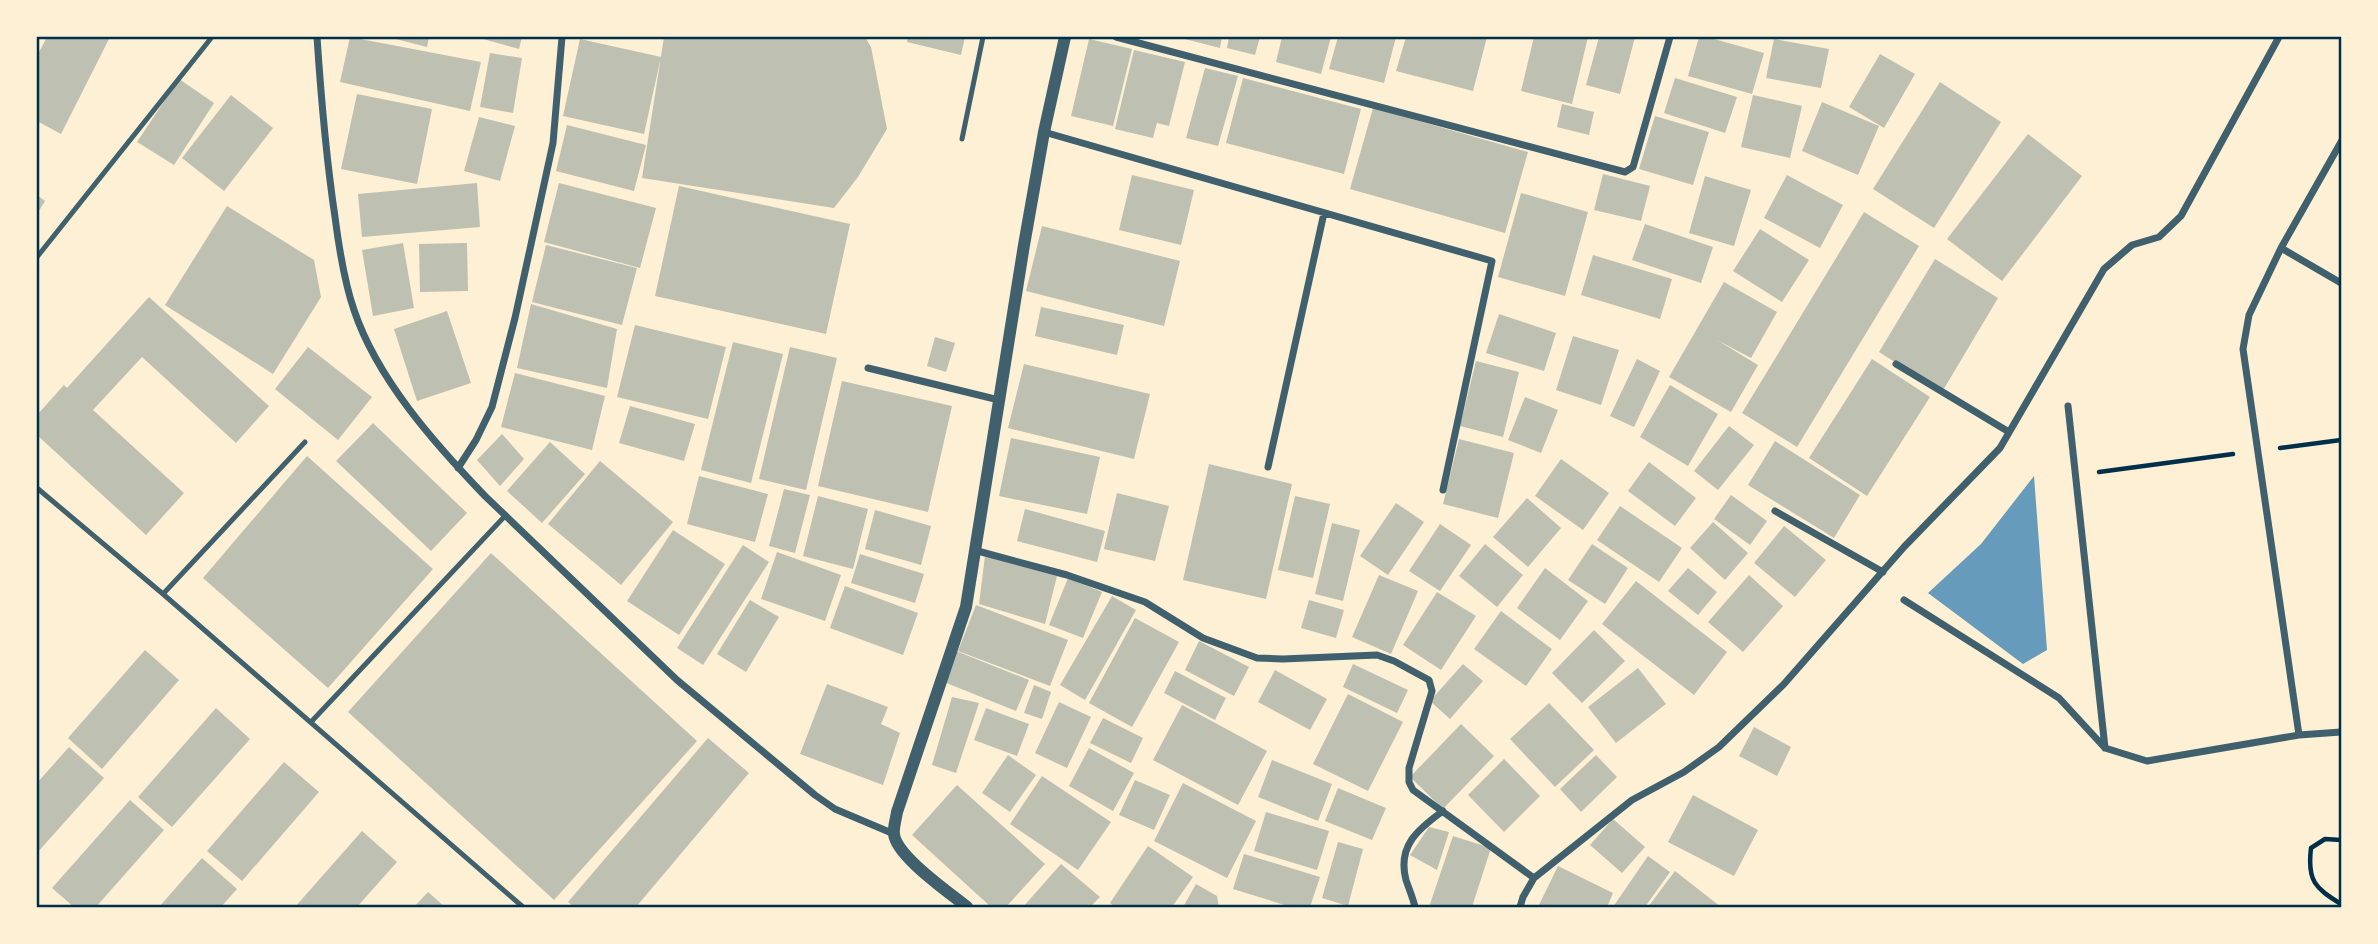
<svg xmlns="http://www.w3.org/2000/svg" width="2378" height="944" font-family="'Open Sans',sans-serif">
<style>
.water{fill:#669bbc}
.building{fill:#bec0b2}
.lines{fill:none;stroke-linecap:round;stroke-linejoin:round}
.path{stroke:#003049;stroke-width:4.5}
.service{stroke:#3f606c;stroke-width:5}
.minor{stroke:#3f606c;stroke-width:7}
.tertiary{stroke:#3f606c;stroke-width:12}
.neatline{fill:none;stroke:#003049;stroke-width:2.5}
</style>
<rect width="100%" height="100%" fill="#fdf0d5"/>
<!-- water -->
<path class="water" d="M2034 476 2047 650 2023 664 1928 593 1981 544Z"/>
<!-- building -->
<path class="building" d="M47 37H110L61 134 37 121V56Z
M350 37 481 62 470 111 340 82Z
M388 37H429L427 47Z
M476 37H522L519 49Z
M664 37H865L871 47 887 129 858 177 834 208 642 178Z
M908 37H965L961 55 907 42Z
M1177 37H1222L1220 48Z
M1229 37H1260L1255 55 1227 48Z
M1282 37H1331L1321 74 1276 62Z
M1338 37H1396L1384 83 1329 69Z
M1406 37H1487L1473 91 1396 71Z
M1534 37H1588L1572 104 1521 91Z
M1599 37H1635L1620 94 1586 85Z
M1699 37H1707L1764 53 1752 94 1688 76Z
M580 39 661 57 644 134 563 116Z
M1089 39 1132 49 1113 126 1071 116Z
M1774 39 1829 49 1821 88 1766 78Z
M1134 50 1185 62 1169 126 1157 123 1153 138 1115 129Z
M490 53 522 58 513 113 480 107Z
M1880 54 1915 74 1884 128 1849 107Z
M1205 68 1238 76 1218 146 1186 138Z
M1243 78 1361 109 1344 174 1226 143Z
M1675 78 1737 97 1725 133 1664 113Z
M179 79 214 103 174 165 137 142Z
M1940 82 2001 122 1934 228 1873 189Z
M357 94 432 109 417 184 341 169Z
M231 95 273 128 224 191 182 158Z
M1753 95 1802 106 1790 158 1741 147Z
M1822 102 1879 126 1858 175 1802 151Z
M1562 104 1594 112 1589 135 1557 127Z
M1373 108 1528 152 1505 233 1350 189Z
M1655 116 1709 132 1693 185 1639 169Z
M479 117 515 126 500 181 464 171Z
M567 125 646 145 634 191 556 171Z
M2028 134 2082 176 2002 281 1947 239Z
M1603 174 1650 186 1641 221 1594 210Z
M1132 175 1194 190 1181 245 1119 230Z
M1787 175 1843 205 1820 248 1764 218Z
M1705 176 1751 190 1734 246 1689 233Z
M477 183 480 227 362 237 358 194Z
M559 183 656 208 640 268 544 242Z
M679 186 850 224 826 334 655 296Z
M1521 193 1588 212 1565 296 1498 277Z
M37 195 45 201 37 214Z
M227 206 314 260 321 297 273 374 165 305Z
M1864 212 1919 246 1797 447 1742 413Z
M1645 224 1713 247 1701 283 1632 260Z
M1042 226 1180 261 1164 326 1026 291Z
M1760 229 1809 260 1782 302 1733 271Z
M403 243 414 308 373 316 362 250Z
M467 243 468 291 420 292 419 244Z
M546 245 637 268 622 325 532 302Z
M1593 255 1672 279 1660 319 1581 295Z
M1935 259 1998 298 1942 392 1879 352Z
M1724 282 1777 312 1751 358 1717 340 1758 365 1731 412 1669 377Z
M149 297 269 406 236 443 142 357 93 410 184 493 146 535 37 435V415L64 385 67 388Z
M531 304 617 329 607 388 517 368Z
M1041 307 1124 325 1117 355 1035 336Z
M447 311 471 383 417 401 394 329Z
M1499 314 1556 333 1544 371 1486 353Z
M635 325 726 347 708 419 617 397Z
M1573 336 1619 350 1601 405 1556 390Z
M935 337 955 343 946 372 927 366Z
M733 342 783 354 751 483 701 470Z
M308 347 372 397 338 440 275 389Z
M790 347 837 358 806 490 759 479Z
M1637 359 1660 371 1634 427 1610 416Z
M1872 359 1930 397 1867 496 1809 458Z
M1476 361 1519 372 1503 437 1460 426Z
M1024 364 1150 394 1134 459 1008 428Z
M515 373 605 396 592 450 501 427Z
M842 381 952 406 928 512 818 486Z
M1670 385 1718 414 1688 466 1640 437Z
M1525 397 1558 410 1541 453 1508 440Z
M630 406 695 424 684 461 619 443Z
M373 423 467 513 431 551 336 461Z
M1729 426 1754 445 1718 490 1694 471Z
M502 434 524 459 500 486 477 460Z
M1011 438 1100 457 1087 514 999 496Z
M1459 439 1514 453 1498 518 1443 504Z
M1775 441 1860 495 1834 538 1748 485Z
M550 442 585 474 542 523 507 491Z
M307 456 433 569 328 688 203 578Z
M1561 459 1609 493 1583 530 1535 496Z
M600 461 673 522 621 585 548 524Z
M1649 462 1696 498 1675 526 1628 491Z
M1209 464 1292 484 1266 599 1183 580Z
M699 476 768 494 755 542 687 524Z
M784 489 810 495 795 553 769 546Z
M1117 493 1169 506 1155 561 1104 549Z
M1731 495 1767 521 1750 545 1714 519Z
M818 496 868 509 853 569 803 556Z
M1295 496 1330 504 1313 578 1278 570Z
M1527 498 1561 528 1528 567 1493 537Z
M1396 503 1424 522 1388 575 1360 556Z
M1620 506 1682 548 1659 582 1597 540Z
M1025 509 1105 531 1097 562 1017 541Z
M875 510 931 526 921 565 865 549Z
M1713 522 1748 553 1725 580 1690 548Z
M1332 523 1360 530 1343 601 1315 594Z
M1440 524 1471 545 1440 591 1409 571Z
M1784 526 1826 560 1795 597 1754 563Z
M673 530 725 564 679 635 627 601Z
M1485 544 1523 575 1497 607 1459 576Z
M1592 544 1628 568 1605 604 1568 580Z
M743 545 769 562 703 665 677 648Z
M777 552 841 575 825 621 761 599Z
M491 553 697 741 554 900 348 712Z
M860 554 924 574 915 603 851 583Z
M985 556 1057 576 1045 624 979 604Z
M1545 568 1588 601 1560 640 1517 608Z
M1688 568 1717 592 1698 615 1668 591Z
M1379 575 1418 591 1391 654 1352 637Z
M1749 575 1783 606 1743 652 1708 622Z
M1068 578 1102 592 1083 638 1049 625Z
M1636 581 1727 652 1694 695 1602 624Z
M845 586 918 613 903 655 830 628Z
M1437 592 1476 616 1441 670 1403 645Z
M1112 596 1136 610 1085 700 1060 685Z
M750 600 779 617 746 672 717 654Z
M1309 600 1344 610 1336 638 1301 628Z
M976 605 1068 640 1050 686 958 651Z
M1501 611 1552 649 1526 686 1474 649Z
M1135 618 1179 642 1132 727 1089 703Z
M1594 630 1625 661 1582 703 1552 673Z
M1199 641 1249 667 1234 696 1185 670Z
M145 650 179 680 102 769 68 738Z
M956 651 1029 680 1016 711 944 682Z
M1353 664 1408 690 1397 713 1343 687Z
M1463 664 1483 681 1450 719 1430 701Z
M1638 668 1666 704 1616 743 1588 707Z
M1275 670 1327 699 1310 730 1258 702Z
M1175 671 1226 698 1215 720 1164 693Z
M827 684 888 707 881 724 900 733 883 785 800 754Z
M1034 685 1051 692 1042 719 1024 713Z
M1348 694 1403 722 1368 791 1313 764Z
M952 697 979 703 956 773 932 765Z
M1059 702 1091 717 1067 768 1035 753Z
M1549 703 1594 750 1555 787 1510 739Z
M1182 705 1267 751 1238 805 1153 760Z
M216 708 250 739 172 827 138 797Z
M986 708 1029 724 1017 756 974 740Z
M1103 718 1143 738 1131 763 1090 743Z
M1461 724 1494 756 1443 809 1410 777Z
M1754 727 1791 747 1777 776 1739 756Z
M708 738 749 773 636 907H574L568 902Z
M69 747 104 778 37 853V783Z
M1089 748 1134 773 1113 811 1069 786Z
M1008 755 1036 775 1010 812 982 793Z
M1596 755 1617 777 1581 812 1560 789Z
M1504 759 1540 796 1504 832 1468 795Z
M1272 760 1332 784 1318 821 1258 797Z
M284 762 319 792 242 881 207 851Z
M1042 776 1111 822 1078 870 1010 824Z
M1135 780 1170 795 1154 830 1119 815Z
M1183 783 1256 821 1227 878 1154 841Z
M957 785 1045 864 1006 907H991L912 835Z
M1338 788 1386 808 1372 840 1325 821Z
M1693 795 1758 830 1734 876 1668 842Z
M130 800 164 830 96 907H74L52 888Z
M1266 812 1329 831 1317 870 1254 851Z
M1613 819 1645 847 1622 873 1590 845Z
M1429 827 1449 832 1437 870 1410 855Z
M362 831 397 862 357 907H295Z
M1453 836 1491 848 1472 907H1429Z
M1338 842 1363 849 1348 906 1322 898Z
M1148 846 1193 877 1172 907H1115L1110 903Z
M1244 854 1320 877 1310 907H1291L1233 889Z
M1648 856 1670 872 1645 907H1613Z
M202 858 237 889 221 907H159Z
M1061 864 1100 897 1090 907H1023Z
M1558 866 1613 893 1607 907H1538Z
M1675 871 1721 907H1648Z
M1196 884 1217 896 1219 907H1183Z
M428 892 445 907H414Z"/>
<g class="lines">
<!-- path -->
<path class="path" d="M2280 448 2341 440
M2099 472 2233 454
M2341 840 2325 839 2311 848C2307 881 2315 888 2341 904"/>
<!-- service -->
<path class="service" d="M962 139 983 37
M37 257 212 37
M37 488 163 594 523 907
M163 594 305 442
M311 722 505 516"/>
<!-- minor -->
<path class="minor" d="M317 37C321 97 326 157 335 217 339 248 344 281 354 310 377 379 435 444 485 496L677 680 815 795 835 809 894 834
M1116 37 1625 172 1633 167 1670 37
M1044 132 1492 261 1443 490
M2281 248 2341 283
M1896 364 2009 432
M868 368 999 400
M2068 406 2105 748
M1268 467 1324 213
M458 468 476 440 492 407 515 318 553 143 562 37
M1775 511 1883 572
M974 550 1067 575 1145 602 1203 638 1257 658 1283 659 1377 655 1394 661 1429 680 1432 691 1409 768V782L1413 790 1534 878
M1904 600 2059 698 2105 748 2147 761 2299 735 2341 732
M2299 735 2243 349 2249 315 2281 248 2341 142
M1415 907C1413 898 1409 889 1406 880 1397 846 1418 829 1443 811
M1520 907 1523 897 1534 878 1632 800 1684 772 1719 747 1784 684 1904 547 2000 448 2104 269 2132 245 2159 237 2181 216 2279 37"/>
<!-- tertiary -->
<path class="tertiary" d="M967 907C950 893 896 856 894 834 893 828 896 819 897 812L966 607 1024 245 1044 132 1065 37"/>
</g>
<!-- border -->
<rect width="2378" height="944" fill="none" stroke="#fdf0d5" stroke-width="77"/>
<rect x="38" y="38" width="2302" height="868" class="neatline"/>
</svg>
